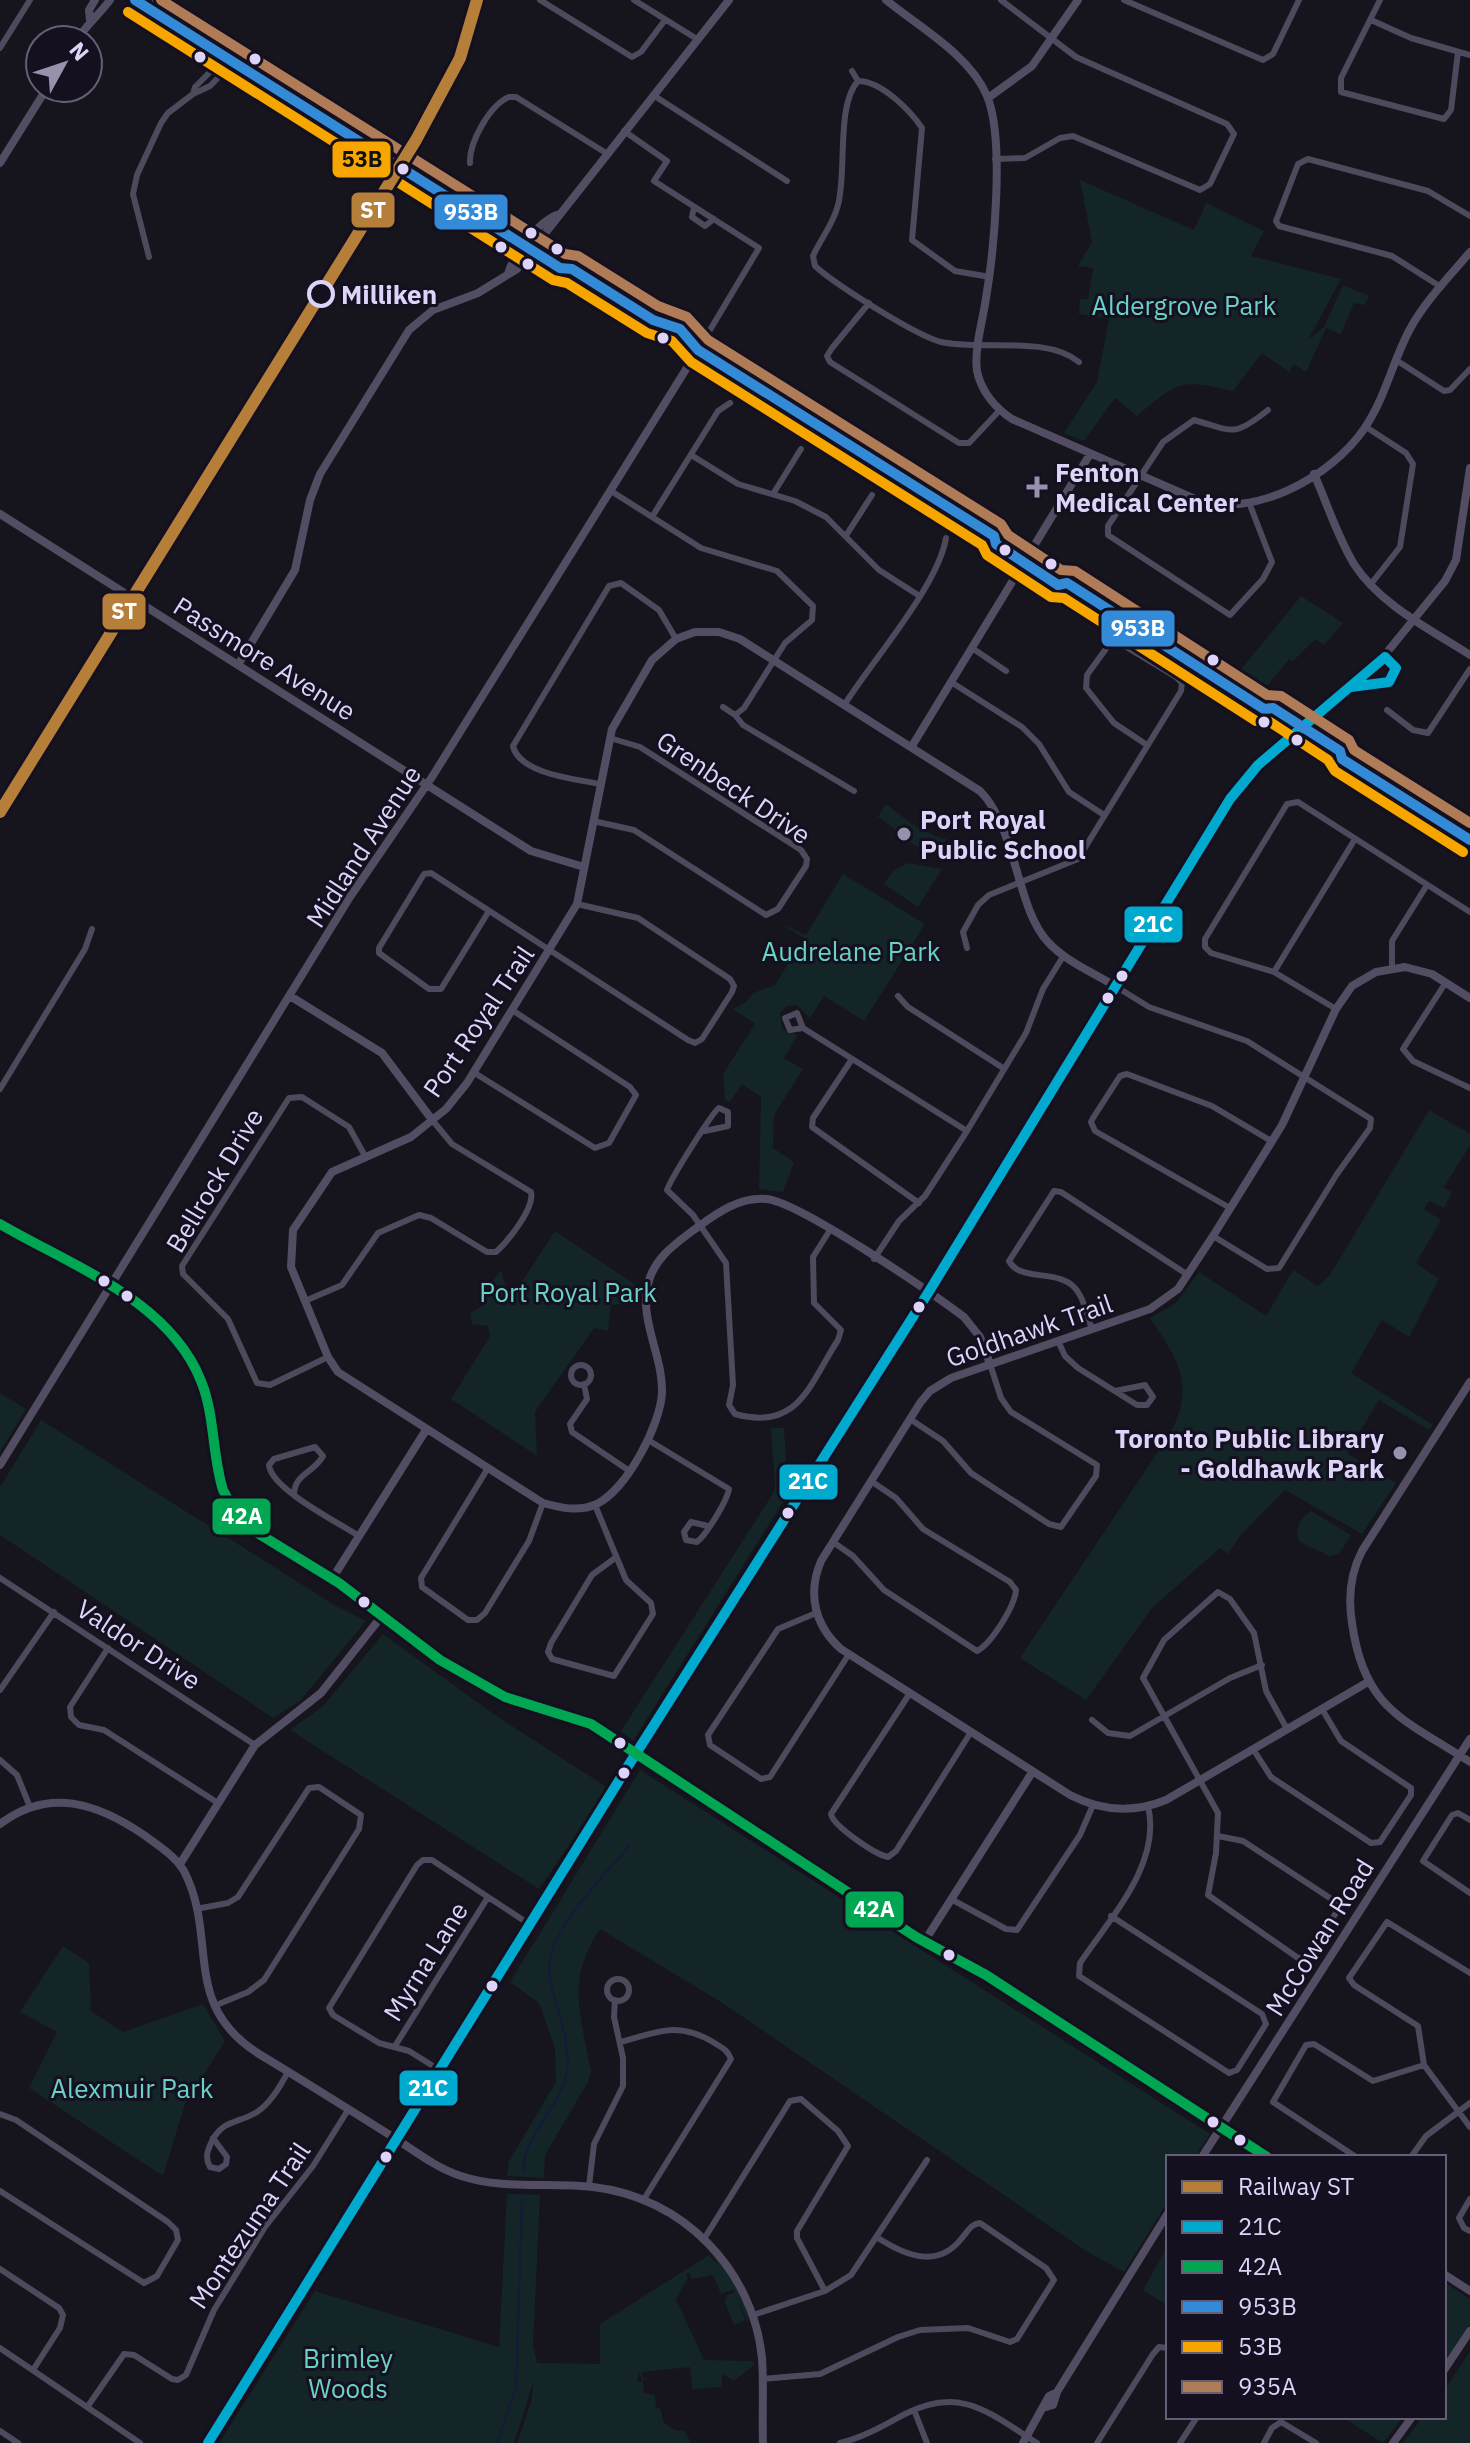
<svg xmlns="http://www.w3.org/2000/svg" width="1470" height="2443" font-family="'IBM Plex Sans',sans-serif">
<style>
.green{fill:#142528}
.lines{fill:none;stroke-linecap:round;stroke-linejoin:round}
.stream{stroke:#111b3b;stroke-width:2}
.street{stroke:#4c4a5c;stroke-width:6}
.secondary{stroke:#524d62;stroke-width:8}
.bus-1-casing{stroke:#151020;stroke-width:16}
.bus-2-casing{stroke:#151020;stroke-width:16}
.bus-3-casing{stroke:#151020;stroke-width:16}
.bus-4-casing{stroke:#151020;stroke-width:16}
.bus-5-casing{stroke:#151020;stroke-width:16}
.bus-1{stroke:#00a9ce;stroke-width:10}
.bus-2{stroke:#00a651;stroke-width:10}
.bus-3{stroke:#338bd7;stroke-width:10}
.bus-4{stroke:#f7a600;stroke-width:10}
.bus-5{stroke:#b07c57;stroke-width:10}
.rail-1-casing{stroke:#151020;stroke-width:18}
.rail-1{stroke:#b57f3a;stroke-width:12}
.bus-dot{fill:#ded4fa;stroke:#151020;stroke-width:3}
.stop-dot{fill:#151020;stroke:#ded4fa;stroke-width:4}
.poi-dot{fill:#9891ac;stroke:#151020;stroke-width:3}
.labels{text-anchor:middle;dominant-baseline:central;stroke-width:6;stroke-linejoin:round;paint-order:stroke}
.stop-label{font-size:26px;font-weight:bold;fill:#ded4fa;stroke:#151020;text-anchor:start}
.park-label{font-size:26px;fill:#69d1c5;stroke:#151020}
.poi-label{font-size:26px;font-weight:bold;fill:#ded4fa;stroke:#151020;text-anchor:start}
.street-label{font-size:26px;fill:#ded4fa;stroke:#151020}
.line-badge{stroke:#151020;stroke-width:3}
.badge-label{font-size:22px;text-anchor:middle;font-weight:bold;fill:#fff}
.pale-badge-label{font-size:22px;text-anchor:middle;font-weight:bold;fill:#111}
</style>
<rect width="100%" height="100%" fill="#16141c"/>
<!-- green -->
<path class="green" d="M1080 180 1194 230 1206 203 1264 231 1251 256 1341 279 1308 340 1324 327 1343 285 1369 296 1364 305 1354 303 1341 334 1326 328 1306 372 1294 364 1289 372 1262 353 1233 391C1178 379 1180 381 1137 416L1115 398 1084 441 1064 433 1097 382 1109 319 1079 314 1080 299H1088L1093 268 1078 266 1092 242Z
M1301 596 1343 623 1324 645 1315 639 1293 661 1289 659 1260 694 1234 678Z
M886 804 912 824 942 839 947 838 938 852C916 854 895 827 878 817Z
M908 863 942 869 918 907 884 884 893 871Z
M843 874 925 924 864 1021 824 996 810 1018 797 1005 787 1006 780 1013 782 1029 798 1035 784 1058 803 1069 774 1115 773 1148 794 1162 783 1192 759 1189 761 1097 742 1084 730 1102 725 1100 723 1074 755 1024 733 1009 746 1002 753 993 775 985 804 938 778 922 806 935Z
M1429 1110 1470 1134V1145L1444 1187 1438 1185 1452 1192 1444 1208 1429 1201 1424 1209 1441 1220 1416 1263 1439 1279 1409 1337 1382 1320 1351 1373 1433 1425 1429 1430 1379 1400 1347 1453 1396 1483 1362 1534 1285 1490 1240 1536 1228 1554 1220 1548 1152 1608 1086 1700 1020 1658 1171 1432C1195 1383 1178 1360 1150 1318L1176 1303 1199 1272 1266 1316 1293 1270 1318 1286 1330 1275Z
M555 1231 636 1285 637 1303 611 1305 608 1331 594 1328 535 1412 537 1456 451 1399 490 1336 488 1326 472 1324 470 1313 483 1306 481 1297 501 1270 510 1300Z
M0 1393 26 1409 0 1452Z
M41 1420 336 1606 366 1621 300 1701 273 1718 0 1535V1487Z
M771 1428H784L786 1461 803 1470 633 1741 621 1731 772 1495 775 1487Z
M1311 1511 1351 1535 1339 1554 1329 1556 1300 1542C1294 1528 1299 1520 1311 1511Z
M383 1634 495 1715 608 1788 539 1889 290 1730 323 1706Z
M640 1770 1210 2134 1195 2157H1168V2201L1124 2272 1086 2251 721 2002 600 1929C565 1982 581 2014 591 2072L588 2082 545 2155 544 2178 507 2176 509 2161 556 2082 555 2048 539 2003 510 1982Z
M63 1946 89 1963 91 2011 123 2032 203 2004 225 2041 185 2104 163 2176 29 2088 57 2032 20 2012Z
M507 2194 540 2195 533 2344 537 2363 600 2364V2324L709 2255 720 2268 708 2248C723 2266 751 2298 748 2323L736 2295 745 2320 734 2325 725 2302 727 2295 735 2292 734 2289 721 2294 713 2275 692 2279 689 2273 686 2274 688 2278 676 2299 704 2360 753 2361 754 2365 734 2381 722 2374V2387L692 2389 690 2367 642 2372 643 2379 649 2380H642L639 2372 637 2381 643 2382 644 2393 655 2395 656 2408H660L664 2423 675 2430 685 2431 691 2443H517L531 2402 534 2380 514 2443H219L315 2291 499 2347Z
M1168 2245V2306L1143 2290Z
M1444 2282 1470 2299V2324L1444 2363Z
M1470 2351V2443H1403L1423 2417H1444V2391Z
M1342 2417H1403L1383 2443Z"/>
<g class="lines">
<!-- stream -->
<path class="stream" d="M523 2171C524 2132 561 2108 567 2071 571 2043 556 2007 550 1980 539 1938 603 1877 629 1846
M497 2443 516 2387 522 2199"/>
<!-- street -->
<path class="street" d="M540 0 632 57 641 52 665 20
M634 0 697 39
M1124 0 1263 60 1273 54 1299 0
M1380 0 1341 78V92L1444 119 1451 110 1458 52
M1371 20 1411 38 1470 55
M0 48 30 0
M852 71 858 81C881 81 910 110 922 128L912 240 955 271 990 277
M858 81C836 105 847 172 838 205 833 225 821 238 813 256L815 266C836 285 915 335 941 342 982 351 1046 335 1079 362
M193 94 210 86 241 54
M653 95 787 181
M624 131 667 161 654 181 759 248 698 350
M995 159 1025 158 1060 138 1073 136 1200 190 1210 184 1234 134 1227 124 1076 57 1001 0
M470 163C469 142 490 105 509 97H516L606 153
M694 207 692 217 705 226 714 219
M149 257 133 194 137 175 161 123 168 113 193 94 195 87 233 49
M1441 287 1392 256 1279 226 1276 221 1298 164 1308 159 1428 191 1470 216
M869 303 832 348 827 356 830 362 959 443H969L999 411
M1396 360 1444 391 1450 390 1470 369
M1366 427 1406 453 1413 464 1400 547 1371 584
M691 455 738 484 795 501 826 517 879 570 918 595
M611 491 701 548 777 571 813 606 812 620 785 643 744 708 735 715 743 725 854 791
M773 494 801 449
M1250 505 1272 562 1263 579 1230 615 1108 535V526L1163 442 1194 420C1233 431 1233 438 1268 410
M652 517 718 411 730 403
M847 534 872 495
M972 648 1006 671
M951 682 1022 727 1039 744 1069 792 1104 815
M845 704C872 661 938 586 946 538
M723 707 735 715
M1387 710 1413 730 1428 733 1470 669
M600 784C576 779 519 774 513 746L609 586 621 583 659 610 676 639
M593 821 634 830 766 915 778 909 806 866 807 859 801 850 640 747 610 738
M489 911 441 989H429L379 953V948L424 874 431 873 688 1040 695 1043 702 1039 732 992 734 986 730 979 638 918 577 904
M967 948 963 932 978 905 989 895 1078 859 1181 691 1182 683 1176 677 1113 639 1087 675 1086 688 1114 723 1147 745
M1392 968V941L1427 885
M1274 972 1355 839
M1446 982 1403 1049 1413 1061 1470 1088
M1115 986 1149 1007 1247 1041 1371 1119 1370 1128 1337 1174 1279 1268 1267 1269 1213 1236
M898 996 908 1007 1003 1068
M1336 1009 1274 972 1211 953 1205 947V939L1287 804 1298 802 1470 912
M803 1028 790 1030 785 1018 797 1013 803 1028 967 1131
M852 1059 813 1118 812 1127 919 1203
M473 1072 595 1148 609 1143 636 1095 630 1087 512 1010
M0 1089 85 949 92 929
M705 1131 728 1126V1112L719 1108C714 1110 671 1178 667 1190L693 1215 726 1263 733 1385 729 1405 735 1414C799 1432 810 1383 838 1340L841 1330 814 1303 813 1257 830 1230
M1230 1208 1095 1131 1091 1122 1093 1118 1120 1076 1127 1074 1212 1106 1271 1141
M874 1259 899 1221 925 1196 967 1131 1026 1033 1043 989 1064 955
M305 1301 342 1285 378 1233 419 1215 431 1218 487 1252H496C508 1241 535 1208 531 1192L452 1144 433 1121
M1092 1329C1087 1316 1084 1297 1074 1287 1057 1269 1020 1282 1009 1261L1054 1191 1061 1192 1188 1275
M1058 1341 1065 1356 1078 1368 1137 1405H1147L1153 1397 1145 1385 1115 1391
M328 1357 270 1385 257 1383 228 1319 183 1274 182 1266 289 1098 302 1097 349 1127 365 1156
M571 1375a10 10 0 1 1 20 0a10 10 0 1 1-20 0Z
M584 1384 587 1399 570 1424 572 1432 628 1470
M910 1419 943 1441 971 1473 1049 1524 1061 1527 1096 1476 1097 1465 1011 1412 1001 1398 990 1364
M648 1440 729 1489C727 1501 706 1535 697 1542L686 1540 684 1532 691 1522 708 1526
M488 1468 421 1578 422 1587 468 1620H477L485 1613 529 1541 543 1503
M294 1494C295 1473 314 1473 323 1456L315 1447 274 1459 269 1465C271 1489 339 1523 359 1536
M595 1505 626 1580 651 1603 653 1614 614 1676 552 1659 548 1652 551 1643 592 1575 615 1558
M833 1542 853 1556 884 1590 977 1651C991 1644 1015 1606 1016 1590L1010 1582 923 1529 896 1498 871 1481
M0 1578 255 1745
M816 1613 778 1629 708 1735 710 1745 761 1779 770 1777 849 1654
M108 1648 70 1707 71 1717 79 1725 104 1730 218 1803
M0 1690 54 1612
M910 1693 831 1814C833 1826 876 1855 888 1857L896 1851 971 1732
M1092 1720 1108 1733 1130 1736 1230 1678 1262 1665
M1253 1749 1271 1777 1371 1843 1380 1842 1411 1795V1788L1341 1741 1322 1709
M0 1760 17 1775 30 1807
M1470 1820 1458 1813 1452 1815 1423 1861 1470 1893
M1218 1836 1243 1841 1336 1902V1913L1306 1957 1298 1958 1208 1895 1216 1853 1218 1813 1143 1678 1164 1640 1218 1592 1230 1599 1254 1633 1266 1691 1287 1729
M951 1899 1006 1929 1017 1930 1080 1835 1093 1805
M196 1909 228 1903 238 1897 309 1788 319 1787 361 1815 359 1829 264 1980 248 1992 214 2006
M1111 1916 1262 2014 1266 2024 1237 2070 1229 2073 1079 1976 1080 1963C1110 1918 1162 1864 1148 1806
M1470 1973 1387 1922 1349 1978 1354 1985 1418 2026 1424 2065 1470 2127
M607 1990a11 11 0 1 1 22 0a11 11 0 1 1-22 0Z
M621 2042C658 2032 677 2021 713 2042 722 2048 727 2049 731 2059L644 2199
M395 2046 488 1897
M441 2071 409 2051 379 2043 333 2015 329 2008 417 1865 423 1860H432L532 1926
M0 2114 16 2120 168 2222 176 2230 178 2240 157 2276 144 2283 0 2191
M213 2138 227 2157 226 2164 219 2169 210 2167C205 2158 207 2152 211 2143 222 2119 238 2124 257 2112 271 2103 280 2086 288 2072
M1356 2157 1273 2102 1306 2045 1314 2044 1373 2081 1424 2065
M1411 2157 1426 2136 1470 2103
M589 2186 594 2144 623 2086V2058L614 2017 615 2000
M1470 2199 1459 2218 1464 2228 1470 2231
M704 2239 790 2101 801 2099 838 2131 848 2146 797 2231V2238L825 2291
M0 2269 59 2308 63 2315 60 2328 33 2370
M753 2315 825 2291 851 2275 927 2160
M0 2348 140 2443
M762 2379 820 2374 898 2337 920 2330 968 2328 1010 2342 1017 2339 1054 2280 1046 2268 980 2223C971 2224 968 2231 962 2238 938 2269 906 2256 878 2238
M88 2406 124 2354 134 2355 172 2379 178 2380 186 2375 214 2310 265 2227 313 2166 348 2110
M914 2410 927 2443
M0 2431 18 2443
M840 2443C862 2438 883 2426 903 2415 960 2385 988 2412 1037 2443
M1097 2443 1153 2354 1159 2347 1168 2348
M1180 2443 1197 2417
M1264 2443 1272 2428 1281 2422 1316 2443"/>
<!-- secondary -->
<path class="secondary" d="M135 0 560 268 572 269
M156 0 509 221 564 258 572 269 653 320C661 336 681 346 698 350L994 536H1002L1264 709 1267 717 1470 840
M886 0C919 27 970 55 987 96 1005 139 994 251 986 298 983 320 974 348 977 371 981 391 995 408 1012 419L1195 499C1253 520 1331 477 1364 429 1385 399 1393 360 1410 329 1425 301 1450 276 1470 252
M90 20 89 10 95 0
M77 40C87 24 99 15 110 0
M988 98 1032 66 1078 0
M0 163 47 88
M508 274C513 255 538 222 557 215
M653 320C672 321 690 333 698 350
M1314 474C1327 503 1337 536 1354 564 1379 604 1431 630 1470 655
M0 514 531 851 584 867
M994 536 996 544 1058 585 1067 583
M238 665 295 570 310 500 320 474 409 330 433 310 478 293 517 269 729 0
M1264 709C1282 707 1323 741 1340 751L1342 759
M912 746 1090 454
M290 996 382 1053 433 1121
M0 1224C63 1263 179 1307 202 1383 212 1417 210 1456 223 1490L231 1505 256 1532 339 1583 440 1660 505 1697 591 1724 916 1937 986 1975 1267 2157
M990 1364 980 1337 964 1317C932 1293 798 1201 766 1199 738 1197 716 1214 695 1229 675 1244 654 1258 648 1284 639 1320 663 1356 662 1392 661 1424 627 1489 597 1504 579 1512 561 1508 543 1503L338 1372 328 1357 291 1267 293 1230 332 1172 411 1137 446 1109 467 1083 577 904 612 729 652 660 676 639 695 632H719L740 639 980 791C1017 828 1016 908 1048 942 1065 961 1094 973 1115 986
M1470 1382 1362 1551C1350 1574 1348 1598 1352 1623 1364 1710 1404 1719 1470 1762
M0 1465 350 897 432 777 698 350
M332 1579 426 1430
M1368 1682 1166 1800C1134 1813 1101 1811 1070 1795L841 1649C815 1626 807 1594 821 1561L920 1403 930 1391 951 1378 1150 1309 1178 1289 1213 1236 1282 1125 1336 1009 1352 986 1376 972 1405 967 1432 974 1470 998
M0 1824C49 1787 97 1803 144 1835 158 1845 175 1856 184 1871 219 1939 180 2004 259 2054 304 2081 348 2109 393 2137 415 2151 436 2168 461 2176 503 2190 549 2182 593 2187 682 2197 753 2269 762 2358 764 2386 762 2415 763 2443
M180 1864 255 1745 321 1693 381 1617
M924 1942 1033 1771
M1202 2157 1470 1739
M1444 2274 1470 2291
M1444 2370 1470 2331
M1046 2407 1053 2405 1057 2392 1168 2213
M208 2443 532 1926 628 1766 928 1293 1230 799 1258 765 1375 667 1445 581 1456 560 1470 468
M1023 2443 1049 2396 1057 2392
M1393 2443 1412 2417"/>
<!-- bus-1 casing -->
<g class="bus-1-casing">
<path id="bus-1" d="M1351 687 1389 682 1396 668 1385 657
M208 2443 628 1766 928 1293 1230 799 1258 765 1385 657"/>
</g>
<!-- bus-2 casing -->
<g class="bus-2-casing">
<path id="bus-2" d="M0 1224C70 1265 169 1300 201 1381 215 1415 212 1455 223 1490L231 1505 256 1532 339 1583 440 1660 505 1697 591 1724 916 1937 986 1975 1267 2157"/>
</g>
<!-- bus-3 casing -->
<g class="bus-3-casing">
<path id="bus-3" d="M135 0 560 268 572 269 653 320 680 329 698 350 994 536 996 544 1058 585 1067 583 1264 709 1273 708 1340 751 1342 759 1470 840"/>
</g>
<!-- bus-4 casing -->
<g class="bus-4-casing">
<path id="bus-4" d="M128 12 553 280 567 283 647 333 672 341 691 362 982 545 987 555 1051 597 1064 598 1256 721 1270 722 1328 760 1335 771 1463 852"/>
</g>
<!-- bus-5 casing -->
<g class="bus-5-casing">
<path id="bus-5" d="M161 0 565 254 578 256 658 306 687 317 708 340 1001 524 1008 535 1061 570 1075 571 1267 695 1281 696 1349 740 1354 750 1470 823"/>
</g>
<!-- bus-1 -->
<use href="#bus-1" class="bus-1"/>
<!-- bus-2 -->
<use href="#bus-2" class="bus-2"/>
<!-- bus-3 -->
<use href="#bus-3" class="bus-3"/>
<!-- bus-4 -->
<use href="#bus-4" class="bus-4"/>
<!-- bus-5 -->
<use href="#bus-5" class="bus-5"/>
<!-- rail-1 casing -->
<g class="rail-1-casing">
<path id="rail-1" d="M0 812 416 140 460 58 477 0"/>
</g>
<!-- rail-1 -->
<use href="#rail-1" class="rail-1"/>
</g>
<!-- markers -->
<g class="bus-dot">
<circle cx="200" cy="57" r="7"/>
<circle cx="255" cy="59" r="7"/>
<circle cx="403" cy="169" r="7"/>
<circle cx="531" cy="233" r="7"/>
<circle cx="501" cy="247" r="7"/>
<circle cx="557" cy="249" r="7"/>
<circle cx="528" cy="264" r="7"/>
<circle cx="663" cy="338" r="7"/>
<circle cx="1005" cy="550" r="7"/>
<circle cx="1051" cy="564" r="7"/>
<circle cx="1213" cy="660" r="7"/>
<circle cx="1264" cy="722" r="7"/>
<circle cx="1297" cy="740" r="7"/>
<circle cx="1122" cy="976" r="7"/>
<circle cx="1108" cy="998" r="7"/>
<circle cx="104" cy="1281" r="7"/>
<circle cx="127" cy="1296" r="7"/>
<circle cx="919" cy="1307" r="7"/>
<circle cx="788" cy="1513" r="7"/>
<circle cx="364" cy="1602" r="7"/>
<circle cx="620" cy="1743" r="7"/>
<circle cx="624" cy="1773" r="7"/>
<circle cx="949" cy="1955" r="7"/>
<circle cx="492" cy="1986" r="7"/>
<circle cx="1213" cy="2122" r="7"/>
<circle cx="1240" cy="2140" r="7"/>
<circle cx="386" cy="2157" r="7"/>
</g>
<circle class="stop-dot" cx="321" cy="294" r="12"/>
<g class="poi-dot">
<path d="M1033 475h8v8h8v8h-8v8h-8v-8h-8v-8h8z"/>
<circle cx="904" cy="834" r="8"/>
<circle cx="1400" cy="1453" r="8"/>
</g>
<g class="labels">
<!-- stop labels -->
<g class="stop-label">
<text x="341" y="294">Milliken</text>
</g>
<!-- park labels -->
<g class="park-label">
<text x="1184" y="305">Aldergrove Park</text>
<text x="851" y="951">Audrelane Park</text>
<text x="568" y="1292">Port Royal Park</text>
<text x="132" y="2088">Alexmuir Park</text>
<text x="348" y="2358">Brimley<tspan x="348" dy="30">Woods</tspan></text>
</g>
<!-- poi labels -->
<g class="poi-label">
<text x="1055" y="472">Fenton<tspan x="1055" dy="30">Medical Center</tspan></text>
<text x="920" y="819">Port Royal<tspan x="920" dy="30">Public School</tspan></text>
<text x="1384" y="1438" text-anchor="end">Toronto Public Library<tspan x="1384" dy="30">- Goldhawk Park</tspan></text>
</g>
<!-- street labels -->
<g class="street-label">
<text transform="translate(265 658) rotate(32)">Passmore Avenue</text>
<text transform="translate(734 787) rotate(34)">Grenbeck Drive</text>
<text transform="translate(363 846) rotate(-57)">Midland Avenue</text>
<text transform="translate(478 1021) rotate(-56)">Port Royal Trail</text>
<text transform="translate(214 1180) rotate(-59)">Bellrock Drive</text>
<text transform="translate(1029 1330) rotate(-19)">Goldhawk Trail</text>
<text transform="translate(139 1644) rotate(33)">Valdor Drive</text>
<text transform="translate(1319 1937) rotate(-58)">McCowan Road</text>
<text transform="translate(425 1961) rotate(-58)">Myrna Lane</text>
<text transform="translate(249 2225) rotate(-56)">Montezuma Trail</text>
</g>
</g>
<g class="line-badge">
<rect x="331" y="140" width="61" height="39" rx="8" fill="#f7a600"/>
<rect x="350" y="191" width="46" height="38" rx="8" fill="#b57f3a"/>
<rect x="433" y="193" width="76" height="38" rx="8" fill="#338bd7"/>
<rect x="101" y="592" width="46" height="39" rx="8" fill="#b57f3a"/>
<rect x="1100" y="609" width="76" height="39" rx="8" fill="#338bd7"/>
<rect x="1123" y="905" width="61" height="39" rx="8" fill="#00a9ce"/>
<rect x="778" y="1463" width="61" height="38" rx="8" fill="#00a9ce"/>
<rect x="211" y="1497" width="61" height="39" rx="8" fill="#00a651"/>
<rect x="844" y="1890" width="61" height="39" rx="8" fill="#00a651"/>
<rect x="398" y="2069" width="61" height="38" rx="8" fill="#00a9ce"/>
</g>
<g class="badge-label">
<text x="373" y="218">ST</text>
<text x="471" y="220">953B</text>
<text x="124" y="619">ST</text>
<text x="1138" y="636">953B</text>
<text x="1153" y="932">21C</text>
<text x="808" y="1489">21C</text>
<text x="242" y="1524">42A</text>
<text x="874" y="1917">42A</text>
<text x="428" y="2096">21C</text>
</g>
<g class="pale-badge-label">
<text x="362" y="167">53B</text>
</g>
<!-- legend -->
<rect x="1166" y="2155" width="280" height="264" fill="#151020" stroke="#655e77" stroke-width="2"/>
<rect x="1182" y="2181" width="40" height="12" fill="#b57f3a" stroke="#655e77" stroke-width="2"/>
<text x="1238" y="2195" font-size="24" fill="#ded4fa">Railway ST</text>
<rect x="1182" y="2221" width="40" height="12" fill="#00a9ce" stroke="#655e77" stroke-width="2"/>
<text x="1238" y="2235" font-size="24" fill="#ded4fa">21C</text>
<rect x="1182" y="2261" width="40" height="12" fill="#00a651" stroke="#655e77" stroke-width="2"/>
<text x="1238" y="2275" font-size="24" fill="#ded4fa">42A</text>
<rect x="1182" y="2301" width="40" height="12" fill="#338bd7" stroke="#655e77" stroke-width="2"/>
<text x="1238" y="2315" font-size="24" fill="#ded4fa">953B</text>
<rect x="1182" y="2341" width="40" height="12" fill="#f7a600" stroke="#655e77" stroke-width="2"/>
<text x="1238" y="2355" font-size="24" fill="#ded4fa">53B</text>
<rect x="1182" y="2381" width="40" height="12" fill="#b07c57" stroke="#655e77" stroke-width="2"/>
<text x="1238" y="2395" font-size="24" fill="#ded4fa">935A</text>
<!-- north arrow -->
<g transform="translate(64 64) rotate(50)"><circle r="38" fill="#151020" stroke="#655e77" stroke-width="2"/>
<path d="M0-6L14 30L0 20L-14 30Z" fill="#9891ac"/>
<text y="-12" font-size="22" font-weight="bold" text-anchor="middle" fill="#ded4fa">N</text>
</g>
</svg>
